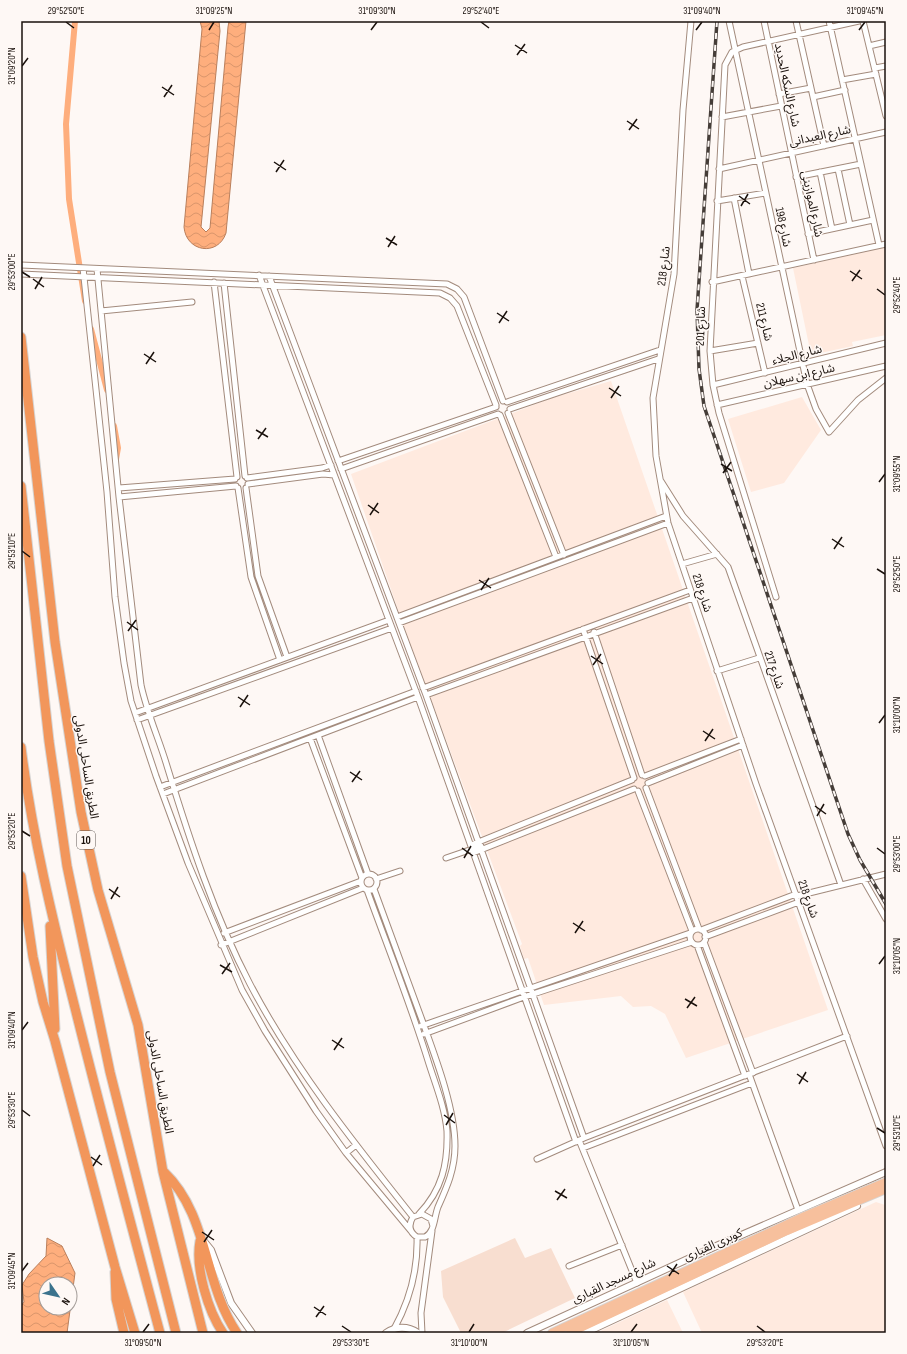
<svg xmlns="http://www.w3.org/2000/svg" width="907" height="1354" font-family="'Sofia Sans Condensed','Noto Sans Arabic',sans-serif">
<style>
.built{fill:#ffeadf}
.pitch{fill:#f8ded0}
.water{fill:url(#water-waves);stroke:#ba7f5b;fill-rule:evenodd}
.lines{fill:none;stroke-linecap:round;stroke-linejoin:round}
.canal{stroke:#feae7d;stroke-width:6}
.minor-casing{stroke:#a38b7d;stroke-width:7}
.tertiary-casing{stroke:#a38b7d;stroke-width:8}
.primary-casing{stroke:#d6d4d3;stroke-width:10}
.motorway-casing{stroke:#d6d4d3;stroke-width:11}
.minor{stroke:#fff;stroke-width:5}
.tertiary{stroke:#fff;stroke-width:6}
.primary{stroke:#f7c09d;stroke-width:8}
.motorway{stroke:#f2965b;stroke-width:9}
.rail-casing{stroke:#453d38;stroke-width:3.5}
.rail{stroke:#fef8f5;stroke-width:2;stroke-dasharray:6;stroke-linecap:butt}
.ticks{fill:none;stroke:#1a110c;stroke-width:1.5}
.labels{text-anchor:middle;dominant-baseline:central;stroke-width:3;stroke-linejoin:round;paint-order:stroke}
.shield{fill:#fef8f5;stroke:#5e5652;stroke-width:1}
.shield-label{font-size:11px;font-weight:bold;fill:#1a110c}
.street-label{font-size:12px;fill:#1a110c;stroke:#fef8f5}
.neatline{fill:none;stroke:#1a110c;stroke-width:1.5}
.ticks-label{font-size:10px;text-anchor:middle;fill:#1a110c}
</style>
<defs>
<pattern id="water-waves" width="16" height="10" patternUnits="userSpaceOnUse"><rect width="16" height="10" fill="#feae7d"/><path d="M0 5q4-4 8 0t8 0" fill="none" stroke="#d9956b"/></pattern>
</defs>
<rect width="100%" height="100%" fill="#fef8f5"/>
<!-- built -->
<path class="built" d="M886 247V335L852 342 853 346 811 355 793 268Z
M611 381 828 1010 686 1058 665 1014 651 1006 633 1007 621 996 544 1005 528 958 524 959 520 946 522 944 403 624 351 474 552 398Z
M802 397 821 430 784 483 751 492 728 419Z
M876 1202 885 1205 886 1216V1333H702L683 1292Z
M667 1300 683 1333H596Z"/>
<!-- pitch -->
<path class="pitch" d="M515 1238 525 1258 551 1248 575 1298 502 1333H461L443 1297 441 1271Z"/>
<!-- water -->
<path class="water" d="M200 21H219L220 31 201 227 206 232 210 228 228 27 229 21H246L226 233C218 257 186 252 184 227L202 29Z
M47 1238 62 1246 75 1273 67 1333H21V1306L24 1302 22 1285 29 1274 46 1256ZM46 1284H70V1308H46Z"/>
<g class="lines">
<!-- canal -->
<path class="canal" d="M75 21 66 124 69 199 85 301
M91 329 107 390
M114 426 118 448 116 459"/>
<!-- minor casing -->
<g class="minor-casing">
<path id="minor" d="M691 21 683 110 674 274 653 398 656 456 668 523 756 784 886 1146
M729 21 807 384 816 409 829 432 858 400 886 378
M764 21 814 260
M796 21 824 146
M829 21 879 245
M863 21 886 116
M869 46 886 42
M875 68 886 66
M842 80 876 74
M779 94 811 88
M813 97 845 90
M722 117 781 106
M719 169 886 132
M838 169 850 225
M820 172 832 229
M796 177 861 164
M734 198 749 274
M717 201 766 193
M808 234 873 220
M21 265 447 284 457 289 464 297 503 401
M83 268 107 492 115 597 124 663 131 701 156 776 188 863 242 990 265 1031 316 1111 346 1153 411 1231
M97 269 119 497 141 685C147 713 159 739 167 766 190 841 214 915 250 984 294 1068 354 1143 413 1217
M21 274 440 293 450 298 457 306 496 405
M259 275 418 697 576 1142
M269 276 426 695 584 1138
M742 276 765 373
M214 282 237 477
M712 282 886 244
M224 283 245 476
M101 311 192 302
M710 351 758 343
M713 385 886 343
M507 402 660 350
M717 405 886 366
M510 409 658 359
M508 413 564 555
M500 415 556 557
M338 461 496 407
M341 469 498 414
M247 478 322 468 331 465
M661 481 683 516 728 567 841 885
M248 484 323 474 334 475
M119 488 235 479
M238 488 251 577 280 660
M246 488 258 576 287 657
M119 497 236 486
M682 564 717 554
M776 597 719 413 713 385 710 351 725 65 732 52 743 47 859 21
M397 617 666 516
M399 623 668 523
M583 629 634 778
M594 632 642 775
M717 671 759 658
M423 688 690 590
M426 695 693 598
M135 713 389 620
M137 720 392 628
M318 735 368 874
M310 738 362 878
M645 776 741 739
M648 783 743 745
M160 787 416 691
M646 788 699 929
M638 791 692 931
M163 794 418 697
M471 845 632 780
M473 853 634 789
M446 858 481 846
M361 882a8 8 0 1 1 16 0a8 8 0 1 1-16 0Z
M376 879 400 871
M863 879 886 919
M374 889C390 932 406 976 422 1020 435 1056 455 1108 455 1146 455 1169 447 1187 438 1207 434 1217 435 1232 425 1237H417C409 1232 408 1225 413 1217L422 1214 431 1219 433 1226
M367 890C388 948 411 1005 429 1064 436 1086 445 1108 447 1131 448 1164 442 1190 419 1214
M797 896 886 874
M690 937a8 8 0 1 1 16 0a8 8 0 1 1-16 0Z
M701 930 796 894
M224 933 361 881
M705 937 799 902
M704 942 753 1073
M221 945 363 888
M697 945 745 1076
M421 1026 690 933
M424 1034 524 997 692 942
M749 1074 798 1210
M579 1140 637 1283
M583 1148 752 1083
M346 1153 356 1145
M537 1159 584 1138 847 1036
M569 1266 622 1245
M394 1329C410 1300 418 1270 417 1237
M422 1333 421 1313 432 1231"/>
</g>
<!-- tertiary casing -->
<g class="tertiary-casing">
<path id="tertiary" d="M202 1239 211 1250 231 1303 252 1333
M386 1333C396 1326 408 1326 418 1333
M527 1333 714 1247 886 1172
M585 1333 857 1206"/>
</g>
<!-- primary casing -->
<g class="primary-casing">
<path id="primary" d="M552 1333 805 1216 886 1182
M570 1333 787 1231 886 1189"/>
</g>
<!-- motorway casing -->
<g class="motorway-casing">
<path id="motorway" d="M21 337 55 642 81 812 98 890 138 1025 163 1172 203 1333
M21 486 49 741 67 866 110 1072 176 1333
M21 747C32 835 53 921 75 1008 102 1116 131 1224 160 1333
M21 876 33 957 43 1002 55 1041 115 1267 135 1333
M50 926 55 1029
M164 1172C209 1215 203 1283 237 1333
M200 1241C195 1268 208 1311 223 1333
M115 1272 116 1299 124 1333"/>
</g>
<!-- minor -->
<use href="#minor" class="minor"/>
<!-- tertiary -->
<use href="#tertiary" class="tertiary"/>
<!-- primary -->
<use href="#primary" class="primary"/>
<!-- motorway -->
<use href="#motorway" class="motorway"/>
<!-- rail casing -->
<g class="rail-casing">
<path id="rail" d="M717 21 697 310 699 369 704 406 848 834 860 860 886 904"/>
</g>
<!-- rail -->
<use href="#rail" class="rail"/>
</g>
<!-- ticks -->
<path class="ticks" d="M66 22 74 28M481 22 489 28M209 30 214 22M371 30 377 22M696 30 702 22M859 30 865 22M515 45 527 53M517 55 525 44M22 66 28 58M162 87 174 95M164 97 172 85M627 121 639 129M629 130 637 119M274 162 286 170M276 172 284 160M739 196 750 204M741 206 748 194M386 238 397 245M388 247 395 236M850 271 862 279M22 272 30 277M33 279 44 287M852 281 860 270M35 289 42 277M877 289 885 295M497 313 509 321M499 323 507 311M144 354 156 362M146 364 154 352M609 388 621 396M611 398 619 386M256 430 268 437M258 439 266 428M721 464 732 471M723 473 731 462M879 482 885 474M368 505 379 513M370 515 378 503M832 539 844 547M834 549 842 537M22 551 30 557M877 569 885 574M479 580 491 588M481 590 489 578M127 622 138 630M128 631 136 620M591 656 603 664M593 665 601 654M238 697 250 705M240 707 248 695M879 723 885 715M703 731 715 739M705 741 713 729M350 772 362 780M352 782 360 771M815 806 826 814M817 816 824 804M22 831 30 836M462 848 473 856M877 848 885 854M464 858 471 846M109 889 120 897M111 899 118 887M573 923 585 931M575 933 583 921M879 964 885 956M220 965 232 972M222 974 230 963M685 999 697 1006M687 1008 695 997M22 1030 28 1022M332 1040 344 1048M334 1050 342 1038M797 1074 808 1082M799 1084 806 1072M22 1110 30 1116M444 1115 455 1123M446 1125 453 1113M877 1128 885 1133M91 1157 102 1165M93 1166 100 1155M555 1191 567 1198M557 1200 565 1189M202 1232 214 1240M204 1242 212 1230M667 1266 679 1274M22 1271 28 1263M669 1276 677 1264M314 1307 326 1315M316 1317 324 1306M342 1326 351 1332M757 1326 765 1332M143 1332 149 1324M469 1332 474 1324M631 1332 637 1324"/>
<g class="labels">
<!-- shield labels -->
<rect class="shield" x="77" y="831" width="18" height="18" rx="3"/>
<g class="shield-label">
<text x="86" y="840">10</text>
</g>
<!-- street labels -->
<g class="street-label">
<text transform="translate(787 85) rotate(78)">شارع السكه الحديد</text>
<text transform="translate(820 136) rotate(-12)">شارع العبدانى</text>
<text transform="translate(812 204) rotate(78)">شارع الموازينى</text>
<text transform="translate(783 227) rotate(78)">شارع 198</text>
<text transform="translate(664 266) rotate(-83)">شارع 218</text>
<text transform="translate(764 322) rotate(76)">شارع 211</text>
<text transform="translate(701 326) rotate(-88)">شارع 201</text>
<text transform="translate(797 355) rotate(-14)">شارع الجلاء</text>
<text transform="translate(799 376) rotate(-13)">شارع ابن سهلان</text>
<text transform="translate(702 593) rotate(72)">شارع 218</text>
<text transform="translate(774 670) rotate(71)">شارع 217</text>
<text transform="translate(86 767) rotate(81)">الطريق الساحلى الدولى</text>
<text transform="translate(808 899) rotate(70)">شارع 218</text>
<text transform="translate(160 1082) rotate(80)">الطريق الساحلى الدولى</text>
<text transform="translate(713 1245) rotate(-24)">كوبرى القبارى</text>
<text transform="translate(614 1281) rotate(-25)">شارع مسجد القبارى</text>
</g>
</g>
<!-- border -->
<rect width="907" height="1354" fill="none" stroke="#fef8f5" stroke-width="44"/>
<!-- north arrow -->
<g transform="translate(58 1296) rotate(124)"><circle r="19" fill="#fef8f5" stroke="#a39c98"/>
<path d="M0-3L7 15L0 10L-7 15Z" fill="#3b738d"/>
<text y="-6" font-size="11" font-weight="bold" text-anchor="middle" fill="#1a110c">N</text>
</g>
<rect x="22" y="22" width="863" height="1310" class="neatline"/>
<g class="ticks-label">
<text x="66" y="14">29°52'50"E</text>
<text x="214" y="14">31°09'25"N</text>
<text x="377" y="14">31°09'30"N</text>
<text x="481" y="14">29°52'40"E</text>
<text x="702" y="14">31°09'40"N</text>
<text x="865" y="14">31°09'45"N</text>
<text transform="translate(11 66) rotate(-90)" y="4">31°09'20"N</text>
<text transform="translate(11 272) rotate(-90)" y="4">29°53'00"E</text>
<text transform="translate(896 295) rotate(-90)" y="4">29°52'40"E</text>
<text transform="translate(896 474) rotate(-90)" y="4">31°09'55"N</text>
<text transform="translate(11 551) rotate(-90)" y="4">29°53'10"E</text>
<text transform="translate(896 574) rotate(-90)" y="4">29°52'50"E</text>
<text transform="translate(896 715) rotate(-90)" y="4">31°10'00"N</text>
<text transform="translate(11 831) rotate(-90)" y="4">29°53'20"E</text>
<text transform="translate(896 854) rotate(-90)" y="4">29°53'00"E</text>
<text transform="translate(896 956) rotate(-90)" y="4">31°10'05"N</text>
<text transform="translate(11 1030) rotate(-90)" y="4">31°09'40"N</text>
<text transform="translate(11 1110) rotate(-90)" y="4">29°53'30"E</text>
<text transform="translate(896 1133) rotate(-90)" y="4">29°53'10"E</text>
<text transform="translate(11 1271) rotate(-90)" y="4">31°09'45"N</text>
<text x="143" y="1346">31°09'50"N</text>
<text x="351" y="1346">29°53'30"E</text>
<text x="469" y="1346">31°10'00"N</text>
<text x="631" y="1346">31°10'05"N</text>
<text x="765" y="1346">29°53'20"E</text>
</g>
</svg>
